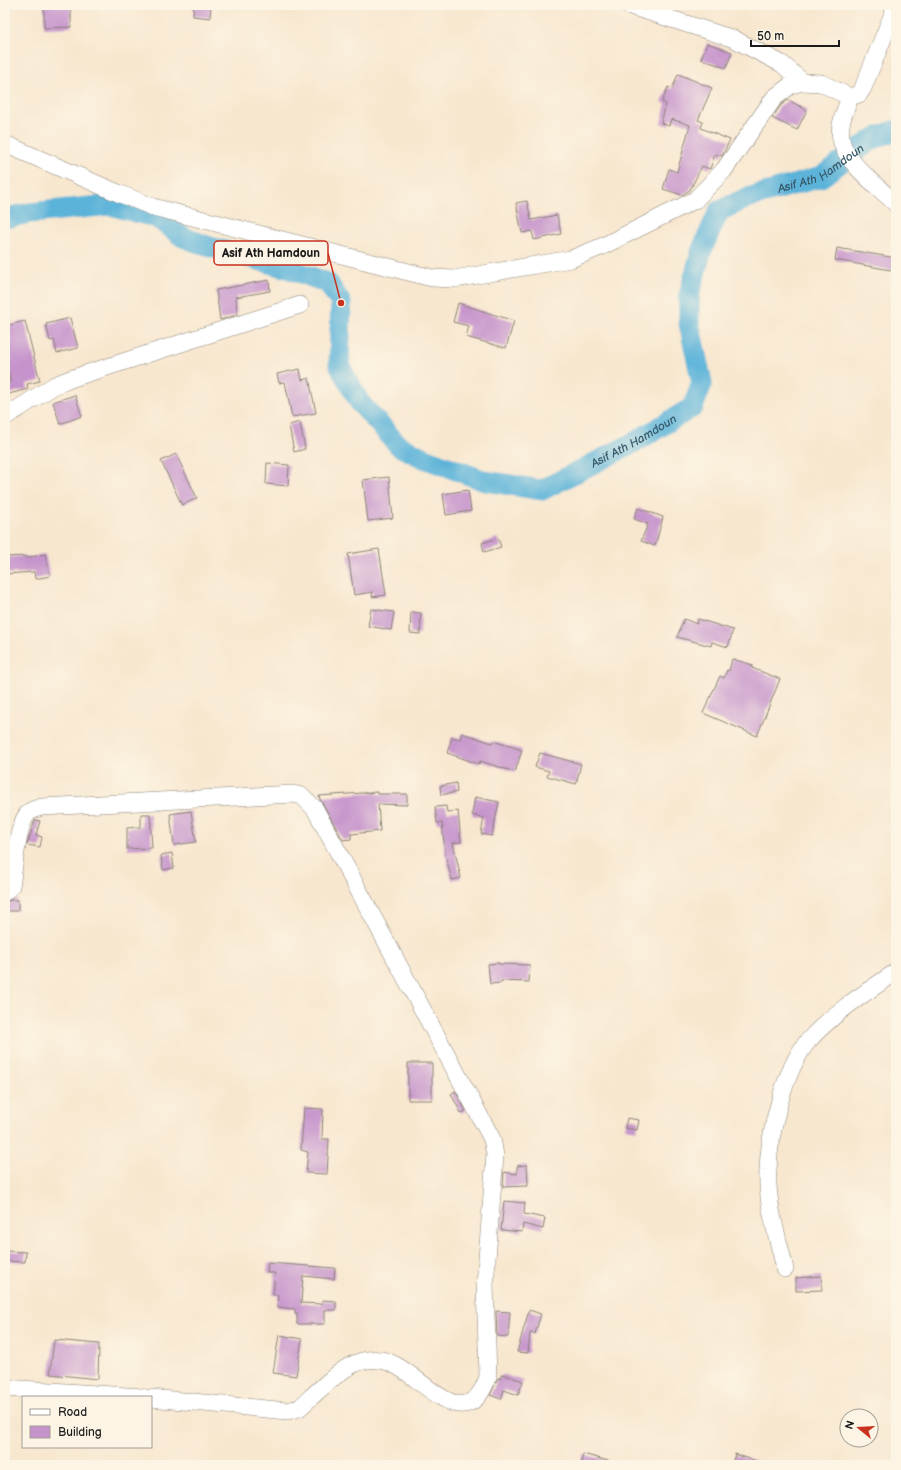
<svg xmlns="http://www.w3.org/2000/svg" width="901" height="1470" font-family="'Balsamiq Sans',sans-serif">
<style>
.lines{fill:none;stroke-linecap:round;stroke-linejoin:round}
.river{stroke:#5cb3d9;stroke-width:21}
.building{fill:#c694cc}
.minor-casing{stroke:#8a8276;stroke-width:18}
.minor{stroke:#fff;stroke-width:17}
.labels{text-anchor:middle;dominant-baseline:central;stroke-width:4;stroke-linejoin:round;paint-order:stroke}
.water-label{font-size:12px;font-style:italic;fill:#365868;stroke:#fcf5e5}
.leader{fill:none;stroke:#c8321e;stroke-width:1.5}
.callout-dot{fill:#c8321e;stroke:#fcf5e5;stroke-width:1.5}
.callout{fill:#fcf5e5;stroke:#c8321e;stroke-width:1.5}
.callout-label{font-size:12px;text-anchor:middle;font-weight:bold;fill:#1c1c1c}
</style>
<rect width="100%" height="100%" fill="#fcf5e5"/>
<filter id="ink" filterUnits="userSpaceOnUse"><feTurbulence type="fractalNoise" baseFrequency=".025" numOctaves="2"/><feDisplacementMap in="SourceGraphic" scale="8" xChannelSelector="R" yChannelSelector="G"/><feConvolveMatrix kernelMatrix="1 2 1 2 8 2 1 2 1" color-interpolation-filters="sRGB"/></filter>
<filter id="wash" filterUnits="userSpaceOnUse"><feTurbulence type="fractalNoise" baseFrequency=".012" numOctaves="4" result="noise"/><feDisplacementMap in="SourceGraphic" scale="16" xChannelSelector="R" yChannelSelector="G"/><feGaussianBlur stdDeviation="0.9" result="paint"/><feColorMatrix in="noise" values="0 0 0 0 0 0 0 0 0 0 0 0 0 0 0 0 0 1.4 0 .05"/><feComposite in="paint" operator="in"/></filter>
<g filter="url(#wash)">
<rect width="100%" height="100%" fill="#f8e7cf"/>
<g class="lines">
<!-- river -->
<path class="river" id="s1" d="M5 218 30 213 110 205 157 218 183 237 207 246 287 268 328 283 341 303 339 365 360 403 399 446 424 458 485 481 542 490 635 442 693 407 702 383 689 323V295L702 249 719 211 747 198 821 177 873 139 896 130"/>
</g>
<g id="blocks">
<!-- building -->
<path class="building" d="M44 5H71V27L44 28Z
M194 5H211L210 18 193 16Z
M707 43 732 52 726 68 701 59Z
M678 74 712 88 698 120 703 122 701 128 730 140 722 156 715 154 710 169 702 166 690 190 682 195 663 189 669 169 677 172 690 125 671 119 669 126 661 123 666 104 662 102 668 87 672 89Z
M788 100 807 110 797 130 772 118 781 105Z
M527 201 531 220 557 215 561 234 534 240 532 231 522 233 516 203Z
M837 248 896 258V271L835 260Z
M269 280 270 291 236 297 237 315 220 320 216 290Z
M458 303 514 321 506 348 466 337 469 326 453 322Z
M70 318 78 348 57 353 54 340 50 341 46 324Z
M25 321 40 381 27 384 28 389 5 395V383L11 382 5 359V326Z
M300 369 302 380 309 378 316 413 292 417 285 382 279 383 277 374Z
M75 395 82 416 60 424 53 402Z
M300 422 305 449 294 452 289 425Z
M176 454 197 498 182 505 161 461Z
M267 463 289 465 288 486 266 484Z
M389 477 393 518 368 521 363 480Z
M468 490 471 511 446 515 443 494Z
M638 508 663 517 655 546 641 541 648 524 634 519Z
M498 538 501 547 484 552 482 543Z
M379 549 386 595 372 597 373 592 354 595 348 554Z
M45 554 50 576 35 579 34 572 5 574V557L26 556V558Z
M371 609 394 612 391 630 368 626Z
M411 612 421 613 420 634 410 633Z
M684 619 697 624 698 619 733 630 728 647 712 642 711 646 677 637Z
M732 659 753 665 752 668 780 679 757 736 703 713 720 676 724 678 727 670 729 671Z
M462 733 492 743 493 741 522 750 515 772 480 761 479 764 447 753 452 737 460 739Z
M540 753 581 764 576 784 547 776 549 771 535 767Z
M456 783 457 792 441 795 440 786Z
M377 792V794H407V805L378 804 380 831 351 834V839L343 840 320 799 319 796Z
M475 797 499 802 492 836 481 834 484 818 472 815Z
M446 806 447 812 458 811 461 842 453 843 461 878 452 880 445 854 442 823H437L435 807Z
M191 811 196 842 174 845 170 814Z
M141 814H150L152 848 127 849V828L141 827Z
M35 820 40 821 36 835 42 837 40 847 27 845Z
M172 853 174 868 163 870 161 855Z
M11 900H18V911H5V902Z
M499 963V964L530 965 529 982 501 981V983L490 984 488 964Z
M408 1063H432V1100H408Z
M455 1091 466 1111 461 1113 451 1094Z
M304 1108 323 1109 322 1139H329L327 1174 306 1173 308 1152 301 1150Z
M627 1118 639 1120 637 1130 625 1128Z
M527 1165 528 1186 503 1187 504 1172 517 1174V1166Z
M504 1201 525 1203 524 1214 545 1218 543 1229 523 1224 522 1232 501 1230Z
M5 1251 26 1252 25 1262 5 1261Z
M268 1263 335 1268 334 1279 303 1276 301 1303 322 1304V1300L336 1301V1310H325V1324H297V1314H295V1309L277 1307 278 1295H273L275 1273H267Z
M821 1276 822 1290 796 1291V1278Z
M529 1310 541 1314 535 1334 530 1333 528 1353 517 1352Z
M496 1311 510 1312 508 1337 497 1336Z
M279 1335 302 1339 296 1376 273 1373Z
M54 1340 99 1344 98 1379 50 1374Z
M502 1374 523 1381 518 1395 504 1390 501 1399 490 1395 498 1378 500 1379Z
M583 1454 612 1462 611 1465H588L581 1463Z
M735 1454 762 1463V1465H732Z"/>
</g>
</g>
<g filter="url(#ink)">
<use href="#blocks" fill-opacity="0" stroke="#8a8276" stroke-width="1"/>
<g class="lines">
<!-- minor casing -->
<g class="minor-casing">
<path id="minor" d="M627 5 734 39 782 64 803 82
M850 97C846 110 838 124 841 139 845 163 879 187 896 204
M5 144 118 193 153 207 432 278 454 279 571 259 603 246 695 200 724 170 774 98 791 85 803 82 821 83 850 97 859 94 863 88 896 6
M5 417 55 385 73 378 300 305
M5 892 11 886C14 870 17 828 26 816 29 810 35 809 42 807L293 794 302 796 315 809 492 1139 495 1155 485 1285 488 1377C464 1445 417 1365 381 1360 352 1355 330 1381 310 1398 307 1401 303 1405 299 1408 295 1409 291 1410 287 1411L151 1398
M785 1269C778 1238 766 1203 768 1170 769 1133 784 1070 808 1041 833 1013 865 993 896 972
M5 1388 142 1397"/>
</g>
<!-- minor -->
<use href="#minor" class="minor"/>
</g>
</g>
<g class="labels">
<!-- water labels -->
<g class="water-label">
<text stroke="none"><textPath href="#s1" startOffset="1165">Asif Ath Hamdoun</textPath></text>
<text stroke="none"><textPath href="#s1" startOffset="781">Asif Ath Hamdoun</textPath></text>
</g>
</g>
<!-- callouts -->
<path class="leader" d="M341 303L328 253"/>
<circle class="callout-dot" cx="341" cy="303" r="4"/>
<rect class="callout" x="214" y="241" width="114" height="24" rx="4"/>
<g class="callout-label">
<text x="271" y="257">Asif Ath Hamdoun</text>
</g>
<!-- margin -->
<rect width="901" height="1470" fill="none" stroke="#fcf5e5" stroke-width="20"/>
<!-- legend -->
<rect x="22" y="1396" width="130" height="52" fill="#fcf5e5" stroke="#a29e95"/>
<rect x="30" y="1409" width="20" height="6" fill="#ffffff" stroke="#a29e95"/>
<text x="58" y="1416" font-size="12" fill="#1c1c1c">Road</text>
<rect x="30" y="1426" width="20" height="12" fill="#c694cc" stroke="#a29e95"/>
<text x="58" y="1436" font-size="12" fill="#1c1c1c">Building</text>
<!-- north arrow -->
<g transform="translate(859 1428) rotate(288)"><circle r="19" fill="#fcf5e5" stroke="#a29e95"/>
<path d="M0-3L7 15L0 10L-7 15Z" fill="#c8321e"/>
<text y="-6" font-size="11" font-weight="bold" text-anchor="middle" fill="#1c1c1c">N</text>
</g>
<!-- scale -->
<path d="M751 40v6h88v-6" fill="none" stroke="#1c1c1c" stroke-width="2"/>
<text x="757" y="40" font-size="12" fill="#1c1c1c" stroke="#fcf5e5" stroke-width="3" paint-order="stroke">50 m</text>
</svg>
